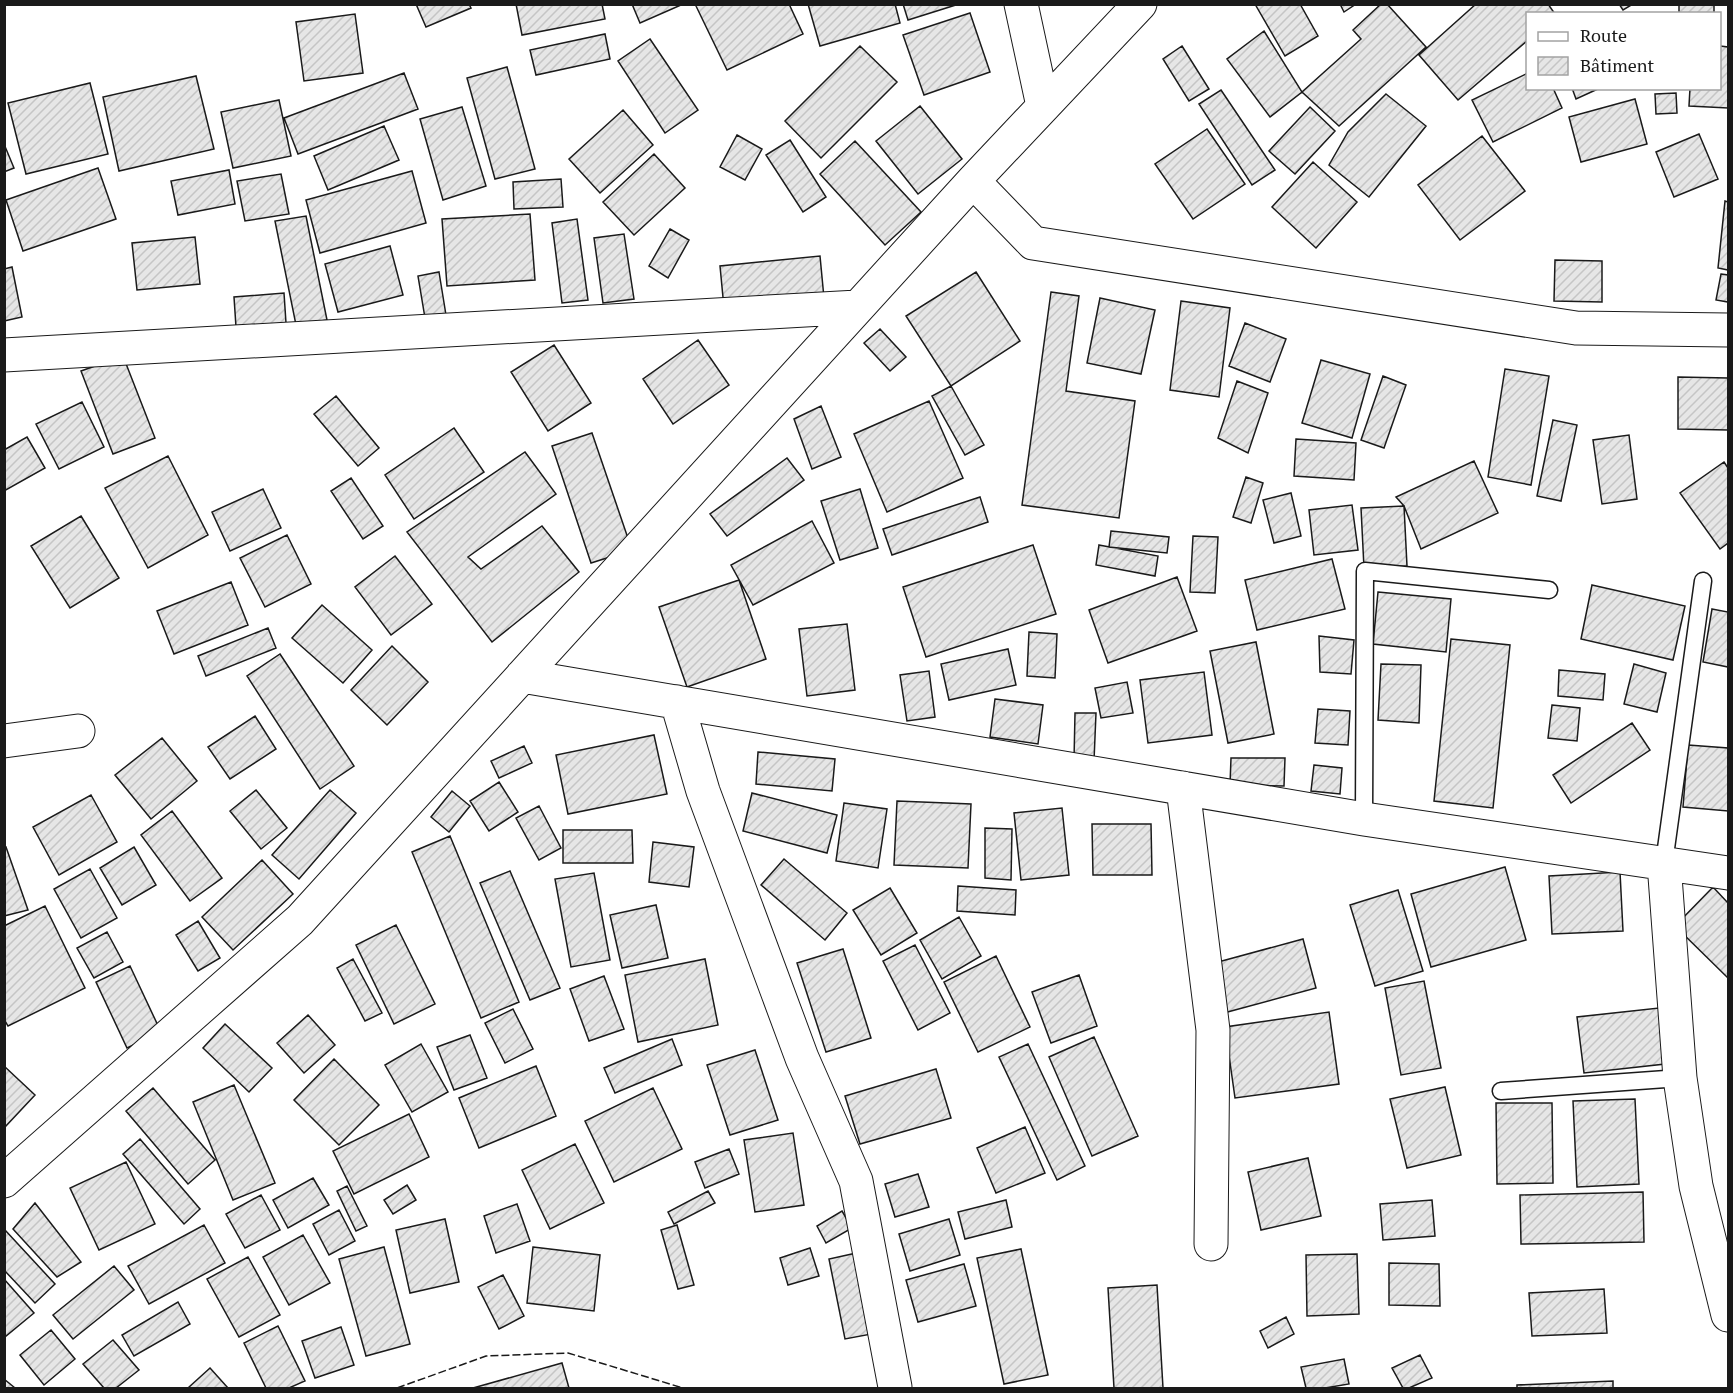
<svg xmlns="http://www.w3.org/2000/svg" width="1733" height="1393" font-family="'PT Serif',serif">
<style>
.building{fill:url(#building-hatch);stroke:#1a1a1a;stroke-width:1.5}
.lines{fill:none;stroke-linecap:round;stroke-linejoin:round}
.service-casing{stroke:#1a1a1a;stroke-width:19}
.minor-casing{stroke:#1a1a1a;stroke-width:35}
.service{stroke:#fff;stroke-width:16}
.minor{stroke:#fff;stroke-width:33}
.fence{stroke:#1a1a1a;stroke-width:1.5;stroke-dasharray:8 3;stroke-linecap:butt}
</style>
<defs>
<pattern id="building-hatch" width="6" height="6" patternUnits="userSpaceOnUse" patternTransform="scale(1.5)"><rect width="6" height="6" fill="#e6e6e6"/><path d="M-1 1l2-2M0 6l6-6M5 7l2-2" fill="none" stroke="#c5c5c5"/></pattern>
</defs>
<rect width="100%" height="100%" fill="#fff"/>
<!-- building -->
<path class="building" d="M416 4H469L471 8 426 27Z
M516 4H602L605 19 522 35Z
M632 4H681V5L640 23Z
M698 4H789L803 34 727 70 696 6Z
M808 4H895L900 23 820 46Z
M903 4H959L908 20Z
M1255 4H1300L1318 36 1285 56Z
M1340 4H1356L1344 12Z
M1381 4H1387L1426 47 1339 126 1302 92 1361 39 1353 30Z
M1476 4H1548L1555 14H1528V40L1458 100 1419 55Z
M1619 4H1633L1623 10Z
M1679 4H1714V14H1679Z
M970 13 990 72 924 95 903 35Z
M355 14 363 73 304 81 296 22Z
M1264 31 1302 92 1270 117 1227 59Z
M605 34 610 59 536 75 530 50Z
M650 39 698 110 665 133 618 61Z
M860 46 897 82 821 158 785 121Z
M1182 46 1209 89 1189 101 1163 59Z
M1720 46 1728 47V108L1689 106 1690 88H1720Z
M507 67 535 169 495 179 467 78Z
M404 73 418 109 298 154 284 118Z
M1528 73V88H1553L1562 108 1493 142 1472 100Z
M196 76 214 149 119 171 103 97Z
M90 83 108 154 26 174 8 103Z
M1572 88H1600L1576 99Z
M1221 90 1275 170 1252 185 1199 104Z
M1676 93 1677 113 1656 114 1655 94Z
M1386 94 1426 126 1369 197 1329 165 1348 132Z
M1635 99 1647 144 1581 162 1569 117Z
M279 100 291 156 233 168 221 112Z
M920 106 962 159 918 194 876 141Z
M462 107 486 186 443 200 420 119Z
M1310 107 1335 131 1295 174 1269 151Z
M623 110 653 145 600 193 569 159Z
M384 126 399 160 328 190 314 156Z
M1207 129 1245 184 1193 219 1155 164Z
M1699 134 1718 179 1674 197 1656 152Z
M737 135 762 149 745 180 720 167Z
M1482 136 1525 191 1460 240 1418 185Z
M790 140 826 197 803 212 766 155Z
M855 141 921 212 885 245 820 174Z
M4 144 14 168 4 172Z
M654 154 685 188 634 235 603 202Z
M1313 162 1357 202 1316 248 1272 207Z
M98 168 116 219 23 251 6 200Z
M229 170 235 204 178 215 171 181Z
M412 171 426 223 320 253 306 200Z
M281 174 289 214 245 221 237 181Z
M561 179 563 207 514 209 513 182Z
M1725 201 1728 202V270L1718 268Z
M530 214 535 280 447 286 442 219Z
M306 216 327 320 296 325 275 221Z
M577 219 588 300 562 303 552 223Z
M670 229 689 240 668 278 649 266Z
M624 234 634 299 603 303 594 238Z
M195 237 200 284 137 290 132 243Z
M390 246 403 295 338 312 325 264Z
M820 256 824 298 724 308 720 266Z
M1555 260 1602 261V302L1554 301Z
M12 267 22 317 4 321V269Z
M439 272 446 315 425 318 418 276Z
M976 272 1020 341 951 386 906 316Z
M1721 274 1728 275V302L1716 300Z
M1051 292 1079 296 1066 391 1135 401 1119 518 1022 505Z
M284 293 286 323 236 327 234 297Z
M1100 298 1155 310 1141 374 1087 363Z
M1181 301 1230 308 1219 397 1170 390Z
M1245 323 1286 339 1270 382 1229 366Z
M880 329 906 357 890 371 864 343Z
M698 340 729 385 673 424 643 379Z
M554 345 591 403 548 431 511 372Z
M123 356 155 438 113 454 81 371Z
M1321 360 1370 374 1352 438 1302 423Z
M1505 369 1549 376 1531 485 1488 477Z
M1383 376 1406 385 1384 448 1361 440Z
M1678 377 1728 378V430L1678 429Z
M1237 381 1268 393 1248 453 1218 438Z
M951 386 984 445 965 455 932 396Z
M336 396 379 448 358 466 314 414Z
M929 401 963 478 887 512 854 434Z
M82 402 104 447 59 469 36 424Z
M821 406 841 457 812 469 794 419Z
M1553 420 1577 425 1561 501 1537 496Z
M454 428 484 472 414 519 385 475Z
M592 433 632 550 591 563 552 446Z
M1629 435 1637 499 1602 504 1593 440Z
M27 437 45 468 4 491V450Z
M1296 439 1356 443 1354 480 1294 476Z
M525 452 556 494 468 557 481 569 542 526 579 572 492 642 407 532Z
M168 456 208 535 148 568 105 488Z
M787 458 804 480 727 536 710 514Z
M1474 461 1498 513 1421 549 1404 506 1396 497Z
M1724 462 1728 468V543L1720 549 1680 493Z
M1246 477 1263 483 1251 523 1233 517Z
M351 478 383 526 363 539 331 491Z
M263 489 281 528 230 551 212 512Z
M860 489 878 548 840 560 821 501Z
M1291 493 1301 536 1274 543 1263 500Z
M980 497 988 522 892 555 883 529Z
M1352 505 1358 550 1314 555 1309 510Z
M1404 506 1407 566 1364 568 1361 508Z
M81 516 119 578 70 608 31 546Z
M812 521 834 563 753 605 731 565Z
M1111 531 1169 537 1167 553 1109 547Z
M287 535 311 584 265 607 240 558Z
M1193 536 1218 537 1215 593 1190 592Z
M1033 545 1056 614 926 657 903 587Z
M1099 545 1158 556 1155 576 1096 565Z
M395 556 432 604 391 635 355 587Z
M1332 559 1345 609 1257 630 1245 580Z
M1177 577 1197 631 1108 663 1089 610Z
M739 580 766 659 687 687 659 607Z
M231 582 248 625 174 654 157 611Z
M1592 585 1685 606 1673 660 1581 639Z
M1378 592 1451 599 1446 652 1373 644Z
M322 605 372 650 343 683 292 638Z
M1712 609 1728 612V667L1703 662Z
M847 624 855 690 807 696 799 629Z
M268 628 276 648 206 676 198 656Z
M1029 632 1057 634 1055 678 1027 676Z
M1319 636 1354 640 1351 674 1320 672Z
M1451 639 1510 645 1493 808 1434 801Z
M1256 642 1274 734 1228 743 1210 651Z
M392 646 428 682 387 725 351 690Z
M1008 649 1016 685 949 700 941 664Z
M280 654 354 766 320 789 247 676Z
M1381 664 1421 665 1419 723 1378 720Z
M1634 664 1666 673 1657 712 1624 704Z
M1559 670 1605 674 1603 700 1558 696Z
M929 671 935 717 907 721 900 675Z
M1204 672 1212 735 1148 743 1140 680Z
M1127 682 1133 713 1101 718 1095 688Z
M995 699 1043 705 1038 744 990 737Z
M1552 705 1580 708 1577 741 1548 738Z
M1318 709 1350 711 1348 745 1315 743Z
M1075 713H1096L1094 761 1074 760Z
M255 716 276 749 230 779 208 747Z
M1632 723 1650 750 1571 803 1553 775Z
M654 735 667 794 568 814 556 755Z
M162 738 197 781 151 819 115 775Z
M1688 745 1728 748V811L1683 807Z
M524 746 532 763 499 778 491 761Z
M758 752 835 759 832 791 756 784Z
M1231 758H1285L1284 786 1230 785Z
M1314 765 1342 768 1340 794 1311 791Z
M499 782 518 812 489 831 470 801Z
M256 790 287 828 261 849 230 811Z
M330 790 356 813 299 879 272 855Z
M452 791 470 806 449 832 431 817Z
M752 793 837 815 827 853 743 831Z
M91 795 117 842 59 875 33 827Z
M897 801 971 804 968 868 894 865Z
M844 803 887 809 878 868 836 861Z
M539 806 561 848 539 860 516 818Z
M1062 808 1069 875 1021 880 1014 813Z
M172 811 222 878 190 901 141 835Z
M1092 824H1151L1152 875H1093Z
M985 828 1012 829 1011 880 985 878Z
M563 830H632L633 863H563Z
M450 836 519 1002 481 1018 412 852Z
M653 842 694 847 689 887 649 882Z
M6 847 28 910 4 916V848Z
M134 847 156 885 122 905 100 868Z
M784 859 847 913 825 940 761 885Z
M262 860 293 894 233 950 202 917Z
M1505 867 1526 940 1431 967 1411 894Z
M90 869 117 918 81 938 54 889Z
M510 871 560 988 530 1000 480 883Z
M1620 872 1623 931 1552 934 1549 876Z
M594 873 610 960 571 967 555 879Z
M958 886 1016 890 1015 915 957 911Z
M1713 887 1728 903V978L1675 926Z
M890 888 917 933 881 955 853 910Z
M1398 890 1423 971 1375 986 1350 905Z
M656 905 668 958 622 968 610 915Z
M45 906 85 988 8 1026 4 1019V926Z
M959 917 981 956 942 979 920 940Z
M198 921 220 958 198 971 176 935Z
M396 925 435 1004 394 1024 356 945Z
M107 932 123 962 94 978 77 948Z
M1303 939 1316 988 1220 1014 1207 965Z
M915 945 950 1013 918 1030 883 961Z
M843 949 871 1038 826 1052 797 963Z
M996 956 1030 1027 978 1052 944 982Z
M353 959 382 1013 365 1021 337 968Z
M705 959 718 1025 638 1042 625 975Z
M130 966 161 1032 127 1048 96 982Z
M1079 975 1097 1026 1051 1043 1032 992Z
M604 976 624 1029 589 1041 570 989Z
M1424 981 1441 1068 1401 1075 1385 988Z
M1659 1008 1665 1064 1584 1073 1577 1017Z
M513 1009 533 1049 505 1063 485 1023Z
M1329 1012 1339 1084 1235 1098 1225 1027Z
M308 1015 335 1045 304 1073 277 1043Z
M225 1024 272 1068 249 1092 203 1048Z
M470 1035 487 1078 454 1090 437 1047Z
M1094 1037 1138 1136 1092 1156 1049 1057Z
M672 1039 682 1065 615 1093 604 1068Z
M421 1044 448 1092 412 1112 385 1065Z
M1028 1044 1085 1166 1057 1180 999 1057Z
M755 1050 778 1120 730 1135 707 1065Z
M334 1059 379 1105 339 1145 294 1100Z
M4 1066 35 1095 4 1128Z
M536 1066 556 1116 479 1148 459 1098Z
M936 1069 951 1118 860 1144 845 1096Z
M234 1085 275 1183 233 1200 193 1102Z
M1445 1087 1461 1155 1407 1168 1390 1099Z
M153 1088 215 1160 188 1184 126 1111Z
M653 1088 682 1149 614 1182 585 1121Z
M1635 1099 1639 1184 1577 1187 1573 1101Z
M1496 1103H1552L1553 1183 1497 1184Z
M409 1114 429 1157 354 1194 333 1151Z
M1025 1127 1045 1173 996 1193 977 1148Z
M793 1133 804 1205 755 1212 744 1140Z
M140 1139 200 1209 184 1224 123 1154Z
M575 1144 604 1203 550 1229 522 1170Z
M729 1149 739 1174 705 1188 695 1162Z
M1308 1158 1321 1216 1261 1230 1248 1172Z
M126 1162 155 1224 99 1250 70 1188Z
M918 1174 929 1207 895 1217 885 1184Z
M313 1178 329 1205 288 1228 273 1200Z
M407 1185 416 1200 393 1214 384 1200Z
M347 1186 367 1226 356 1231 337 1191Z
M708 1191 715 1203 674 1224 668 1212Z
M1643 1192 1644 1242 1521 1244 1520 1195Z
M261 1195 280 1230 245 1248 226 1214Z
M1006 1200 1012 1227 965 1239 958 1212Z
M1432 1200 1435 1236 1383 1240 1380 1204Z
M35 1203 81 1262 57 1277 13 1229Z
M517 1204 530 1241 496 1253 484 1216Z
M339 1210 355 1241 329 1255 313 1224Z
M842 1211 852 1228 826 1243 817 1226Z
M445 1219 459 1282 410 1293 396 1230Z
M949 1219 960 1255 910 1271 899 1234Z
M204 1225 225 1263 149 1304 128 1266Z
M677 1225 694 1285 678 1289 661 1230Z
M5 1230 55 1284 35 1303 4 1270Z
M303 1235 330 1283 289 1305 263 1257Z
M384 1247 410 1344 366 1356 339 1259Z
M533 1247 600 1255 594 1311 527 1303Z
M810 1248 819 1276 788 1285 780 1258Z
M1021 1249 1048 1375 1004 1384 977 1258Z
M861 1252 877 1333 845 1339 829 1259Z
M1357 1254 1359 1314 1307 1316 1306 1255Z
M248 1257 280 1315 239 1337 207 1279Z
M1389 1263 1439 1264 1440 1306 1389 1305Z
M964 1264 976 1306 918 1322 906 1280Z
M114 1266 134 1290 73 1339 53 1315Z
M503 1275 524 1316 499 1329 478 1287Z
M4 1279 34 1313 6 1336 4 1335Z
M1157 1285 1163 1388H1114L1108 1288Z
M1604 1289 1607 1333 1532 1336 1529 1293Z
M178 1302 190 1324 134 1356 122 1335Z
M1286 1317 1294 1334 1268 1348 1260 1331Z
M278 1326 305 1381 289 1388H266L244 1343Z
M341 1327 354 1365 315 1378 302 1341Z
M51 1330 75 1359 44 1385 20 1355Z
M113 1340 139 1370 116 1388H104L83 1364Z
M1420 1355 1432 1378 1409 1388H1403L1392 1368Z
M1344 1359 1349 1384 1325 1388H1306L1301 1367Z
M562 1363 569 1388H473Z
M210 1368 228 1388H188Z
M4 1379 15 1388H4Z
M1613 1381V1388H1517V1385Z"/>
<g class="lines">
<!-- service casing -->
<g class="service-casing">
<path id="service" d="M1364 819 1365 571 1549 590
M1664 863 1703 581
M1501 1091 1680 1078"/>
</g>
<!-- minor casing -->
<g class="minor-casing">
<path id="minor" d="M1021 4 1043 106
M973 181 1033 243 1576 328 1728 330
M4 355 858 307
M522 676 1364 819 1728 873
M677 702 703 791 802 1058 856 1181 895 1387
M4 741 78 731
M1183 788 1213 1030 1211 1244
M1664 863 1680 1078 1696 1186 1728 1315
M4 1181 300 920 973 181 1140 4"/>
</g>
<!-- service -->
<use href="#service" class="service"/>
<!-- minor -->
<use href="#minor" class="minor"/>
<!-- fence -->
<path class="fence" d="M397 1388 486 1356 568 1353 683 1388"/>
</g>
<!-- border -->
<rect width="1733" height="1393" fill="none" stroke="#1a1a1a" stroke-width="12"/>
<!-- legend -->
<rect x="1526" y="12" width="195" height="78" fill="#ffffff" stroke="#a3a3a3" stroke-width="1.5"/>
<rect x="1538" y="32" width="30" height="9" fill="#ffffff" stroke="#a3a3a3" stroke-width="1.5"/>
<text x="1580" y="42" font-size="18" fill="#1a1a1a">Route</text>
<rect x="1538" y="57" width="30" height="18" fill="url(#building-hatch)" stroke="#a3a3a3" stroke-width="1.5"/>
<text x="1580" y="72" font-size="18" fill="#1a1a1a">Bâtiment</text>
</svg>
